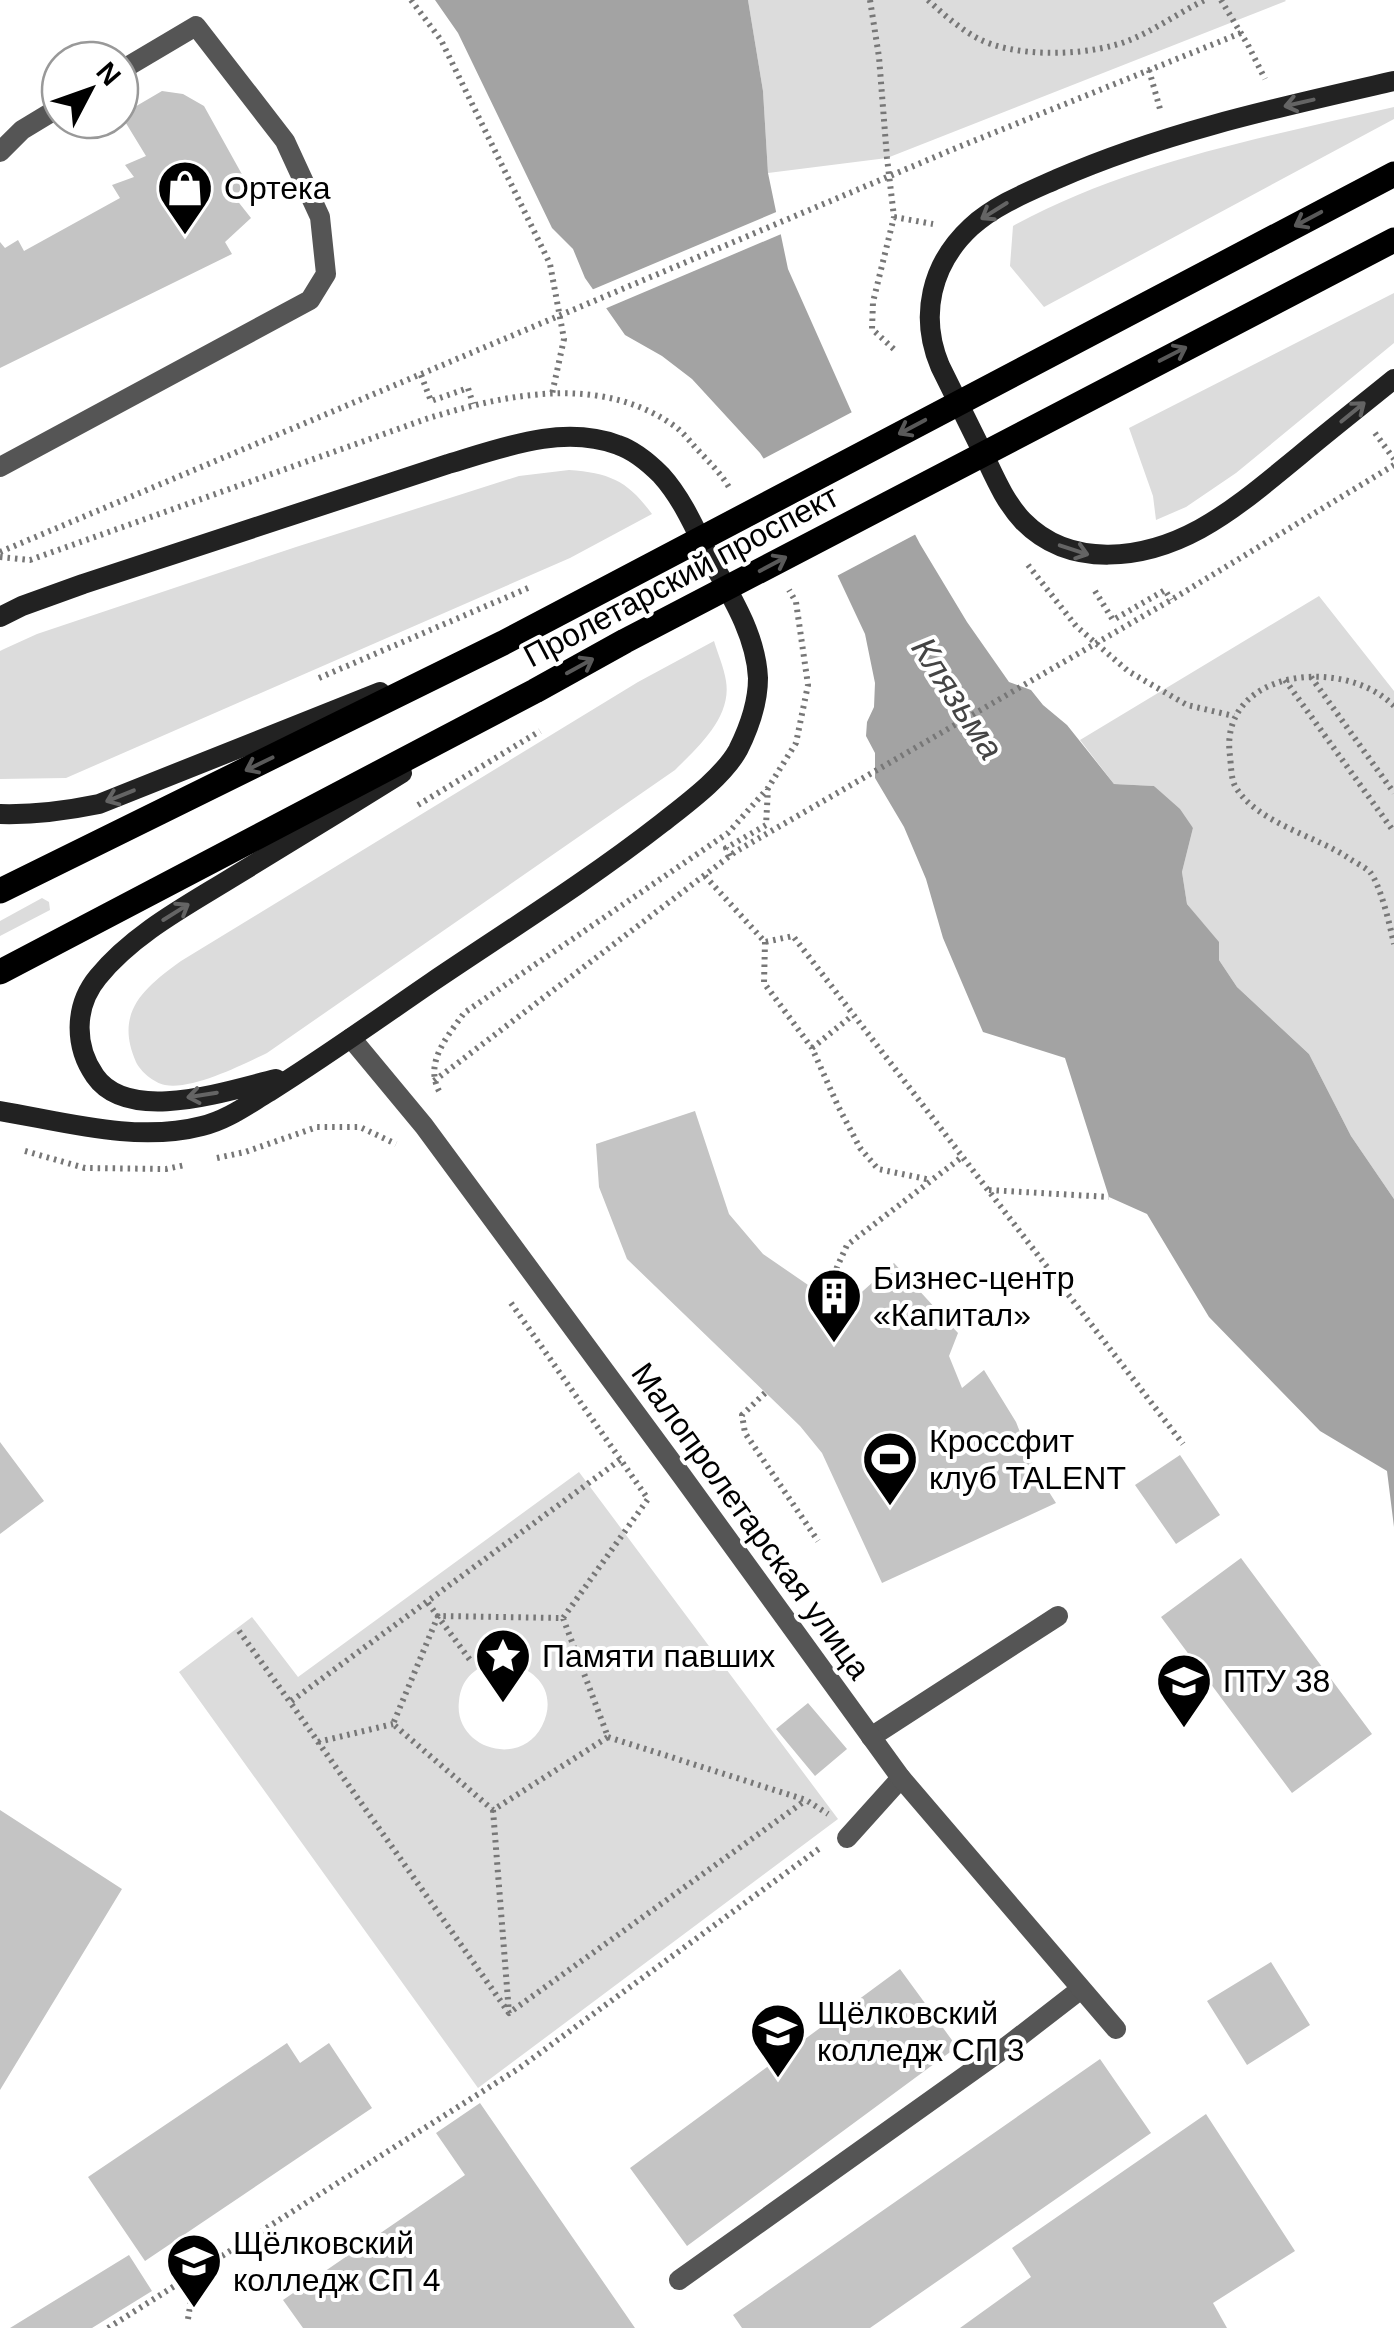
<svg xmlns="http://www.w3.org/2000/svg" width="1394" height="2328" font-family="Arial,sans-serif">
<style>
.green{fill:#dcdcdc;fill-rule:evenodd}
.water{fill:#a3a3a3}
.pier{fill:#fff}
.building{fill:#c4c4c4}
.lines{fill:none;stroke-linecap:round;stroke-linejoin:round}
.path{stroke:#777;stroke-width:6;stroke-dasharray:2.5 5;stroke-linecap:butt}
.service{stroke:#555;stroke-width:20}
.minor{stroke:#555;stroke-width:20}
.secondary{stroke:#222;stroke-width:20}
.primary{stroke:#000;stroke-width:25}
.oneway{stroke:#646464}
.oneway2{stroke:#595959}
.labels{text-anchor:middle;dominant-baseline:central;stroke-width:8;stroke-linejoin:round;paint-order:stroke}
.poi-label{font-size:32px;fill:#000;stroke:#fff;text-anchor:start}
.street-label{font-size:32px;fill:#000;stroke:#fff}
.water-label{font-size:35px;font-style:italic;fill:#444;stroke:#fff}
</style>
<rect width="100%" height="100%" fill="#fff"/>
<!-- green -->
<path class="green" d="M748 0H1285L1286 1 887 158 768 173 763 91Z
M1394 107V119L1044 307 1010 266 1013 226C1130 162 1265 137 1394 107Z
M1394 293V343L1236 473 1186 507 1156 520 1153 496 1129 428Z
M569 470C610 473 628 481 652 514L570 558 66 778 0 779V651L4 649 37 634 296 547 519 476Z
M1319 596 1394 691V1199L1351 1136 1309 1054 1237 987 1219 960 1218 942 1187 904 1182 872 1193 828 1154 786 1114 784 1080 740Z
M714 641C718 654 724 668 726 681 732 717 698 747 675 770L267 1053C242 1065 193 1090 165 1085 154 1083 140 1071 136 1062 114 1012 144 988 181 961L638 682Z
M42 898 49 902 50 910 0 936V921Z
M579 1472 838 1819 478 2088 179 1672 252 1617 298 1677ZM492 1662C529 1661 561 1688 542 1726 520 1769 453 1748 459 1701 461 1680 473 1669 492 1662Z"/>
<!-- water -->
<path class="water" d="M435 0H748L763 91 768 173 788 269 852 413 920 544 967 622 1009 682 1031 690 1043 705 1067 725 1114 784 1154 786 1180 809 1193 828 1182 872 1187 904 1219 942V960L1237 987 1309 1054 1351 1136 1394 1199V1527L1387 1471 1320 1431 1209 1317 1147 1214 1109 1197 1065 1058 983 1032 943 938 926 879 904 827 875 778V753L866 736 867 722 874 707 875 683 865 634 835 570 760 453 692 379 662 356 625 335 585 278 573 249 552 228 458 33Z"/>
<!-- pier -->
<path class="pier" d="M781 210 786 232 602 310 589 291Z
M856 410 920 532 833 578 759 461Z"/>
<!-- building -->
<path class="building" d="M162 91 183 94 204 106 249 187 236 199 251 218 225 242 232 254 0 368V242L5 248 18 240 24 251 120 198 112 185 134 177 125 165 146 156 121 115Z
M695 1111 729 1214 763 1254 843 1309 894 1263 958 1333 949 1356 962 1388 984 1370 1016 1422 1035 1470 1056 1503 882 1583 822 1453 800 1426 627 1259 599 1187 596 1144Z
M0 1442 44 1501 0 1534Z
M1180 1455 1220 1515 1176 1544 1135 1485Z
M1241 1558 1372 1734 1292 1793 1161 1617Z
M808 1703 847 1749 815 1776 776 1729Z
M0 1810 122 1889 0 2090Z
M1271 1962 1310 2025 1247 2065 1207 2001Z
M900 1969 957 2047 687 2246 630 2168Z
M287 2043 300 2063 329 2043 372 2108 145 2261 88 2177Z
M1100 2059 1151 2133 870 2328H742L733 2315Z
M480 2103 635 2328H303L283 2300 465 2175 436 2133Z
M1206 2114 1295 2251 1213 2303 1227 2328H960L1031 2277 1012 2248Z
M129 2255 152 2291 92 2328H10Z"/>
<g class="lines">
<!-- path -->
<path class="path" d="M411 0 441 40 550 264 564 339 552 394
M870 0 879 57 887 158 894 217 873 302 872 329 897 352
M928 0C943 14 959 28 977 38 1013 57 1076 56 1115 45 1146 37 1175 14 1205 0
M1221 0 1248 45 1265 79
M1149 70 1160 109
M894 217 933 224
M421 375 431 401 468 388 473 404
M1375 433 1394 459
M0 552 956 148 1241 33
M0 557 30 560 426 419C506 394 599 374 673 425 682 431 689 440 695 447 708 461 721 473 730 489
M1028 565 1076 626 1128 671 1187 705 1234 716
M1095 591 1113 620 1165 590 1171 600
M1311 677 1394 793
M319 678 528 588
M1285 680 1394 832
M1394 706C1343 655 1218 670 1230 756 1231 765 1231 778 1235 786 1256 823 1317 836 1350 859 1356 863 1365 867 1370 872 1381 886 1390 926 1394 944
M418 805 540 731
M730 856 726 848 766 825 768 789
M705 876 765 942 793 936 1183 1444
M765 942 764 983 812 1048 838 1106 860 1148 878 1169 931 1180
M812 1048 853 1015
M434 1081 735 852 1171 600 1394 465
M439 1091C424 1062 448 1036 464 1013L728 833 768 788 796 743 808 685 796 602 789 590
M25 1151 85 1168 166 1169 185 1165
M217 1158 245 1152 317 1127H360L396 1144
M989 1190 1109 1197
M824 1296 847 1245 962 1157
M511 1303 648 1499 563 1618 438 1616 393 1724 493 1810 608 1737 563 1618
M765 1393 742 1415 745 1433 818 1541
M620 1460 290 1702 509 2013 806 1800
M428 1603 470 1660
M239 1631 290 1702
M608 1737 806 1800 828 1814
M318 1742 393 1724
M493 1810 509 2013
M188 2319 195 2275
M108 2328 518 2069 820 1848"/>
<!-- service -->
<path class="service" d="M0 152 22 130 60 107
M0 467 310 300 326 274 320 217 285 141 196 26 120 71
M871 1737 1058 1616
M847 1838 901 1778
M679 2280 1006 2047 1081 1989"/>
<!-- minor -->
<path class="minor" d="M351 1038 424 1126 682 1476 901 1778 1116 2029"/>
<!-- secondary -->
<path class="secondary" d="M1394 81C1280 107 1164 132 1057 179 1028 192 995 205 971 227 931 264 919 316 940 366 955 396 969 425 984 455 995 478 1005 502 1023 521 1071 570 1145 559 1200 529 1236 509 1267 482 1299 456 1330 430 1362 405 1394 379
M0 617 22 606 83 584 448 464C502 448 562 424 618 445 633 450 649 463 661 475 681 497 694 526 707 553 728 591 756 633 758 678 758 702 749 728 738 750 723 777 686 804 662 823 589 880 509 930 432 982 378 1019 325 1057 269 1092 247 1105 227 1120 202 1126 137 1143 65 1122 0 1111
M0 814C34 815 65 811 99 804L380 692
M276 1079C229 1090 129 1125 95 1076 74 1046 74 1006 98 977 133 934 186 906 233 877 289 843 346 808 402 773"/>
<!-- primary -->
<path class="primary" d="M0 891 503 643 1394 174
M0 972 535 691 625 641 1394 240"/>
</g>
<!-- one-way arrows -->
<defs><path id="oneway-shaft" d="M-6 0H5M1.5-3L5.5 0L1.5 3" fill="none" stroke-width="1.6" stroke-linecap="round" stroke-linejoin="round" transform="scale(2.5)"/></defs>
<g class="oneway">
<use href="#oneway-shaft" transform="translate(1299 103) rotate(167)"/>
<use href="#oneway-shaft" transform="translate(994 211) rotate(148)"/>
<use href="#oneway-shaft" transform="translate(1353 412) rotate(-39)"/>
<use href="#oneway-shaft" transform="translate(1074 550) rotate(18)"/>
<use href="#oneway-shaft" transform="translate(120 796) rotate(158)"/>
<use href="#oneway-shaft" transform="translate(176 912) rotate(-32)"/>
<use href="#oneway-shaft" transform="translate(202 1095) rotate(171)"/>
</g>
<g class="oneway2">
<use href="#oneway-shaft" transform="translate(1308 219) rotate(152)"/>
<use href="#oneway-shaft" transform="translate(1173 354) rotate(-27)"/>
<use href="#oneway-shaft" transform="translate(912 427) rotate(152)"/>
<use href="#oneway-shaft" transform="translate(773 564) rotate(-28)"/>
<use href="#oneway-shaft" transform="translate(580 666) rotate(-29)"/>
<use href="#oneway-shaft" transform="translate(259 764) rotate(154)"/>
</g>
<!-- icons -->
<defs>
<g id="shop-pin" transform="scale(2.875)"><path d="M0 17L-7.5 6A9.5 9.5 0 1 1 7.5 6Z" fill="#000" stroke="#fff"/><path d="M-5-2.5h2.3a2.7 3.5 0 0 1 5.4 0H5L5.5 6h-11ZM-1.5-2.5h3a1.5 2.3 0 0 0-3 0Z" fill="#fff"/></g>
<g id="building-pin" transform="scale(2.875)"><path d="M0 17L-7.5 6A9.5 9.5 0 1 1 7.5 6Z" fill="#000" stroke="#fff"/><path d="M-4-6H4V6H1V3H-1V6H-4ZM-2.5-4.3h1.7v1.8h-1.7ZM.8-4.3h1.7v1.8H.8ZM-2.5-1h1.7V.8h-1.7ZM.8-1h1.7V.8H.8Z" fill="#fff"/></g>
<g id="stadium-pin" transform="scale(2.875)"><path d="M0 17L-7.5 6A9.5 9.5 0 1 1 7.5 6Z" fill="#000" stroke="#fff"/><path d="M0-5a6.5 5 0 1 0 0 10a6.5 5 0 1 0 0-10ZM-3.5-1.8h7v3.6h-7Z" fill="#fff"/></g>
<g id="sight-pin" transform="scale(2.875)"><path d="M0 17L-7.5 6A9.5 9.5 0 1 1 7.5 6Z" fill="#000" stroke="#fff"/><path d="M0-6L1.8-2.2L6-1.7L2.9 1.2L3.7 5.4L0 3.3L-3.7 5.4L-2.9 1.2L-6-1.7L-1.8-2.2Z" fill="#fff"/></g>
<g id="university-pin" transform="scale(2.875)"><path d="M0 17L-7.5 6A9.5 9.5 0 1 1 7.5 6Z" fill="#000" stroke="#fff"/><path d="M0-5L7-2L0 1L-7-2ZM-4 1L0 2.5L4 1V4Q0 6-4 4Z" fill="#fff"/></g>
</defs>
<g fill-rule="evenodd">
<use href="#shop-pin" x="185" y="188"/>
<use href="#building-pin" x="834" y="1296"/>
<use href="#stadium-pin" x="890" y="1459"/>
<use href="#sight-pin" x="503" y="1656"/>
<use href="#university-pin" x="1184" y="1681"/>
<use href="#university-pin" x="778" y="2031"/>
<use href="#university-pin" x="194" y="2261"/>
</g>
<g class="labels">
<!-- poi labels -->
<g class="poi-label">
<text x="224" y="188">Ортека</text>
<text x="873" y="1278">Бизнес-центр<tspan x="873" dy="37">«Капитал»</tspan></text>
<text x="929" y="1441">Кроссфит<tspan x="929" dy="37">клуб TALENT</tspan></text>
<text x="542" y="1656">Памяти павших</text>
<text x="1223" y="1681">ПТУ 38</text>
<text x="817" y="2013">Щёлковский<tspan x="817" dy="37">колледж СП 3</tspan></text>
<text x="233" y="2243">Щёлковский<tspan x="233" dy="37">колледж СП 4</tspan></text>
</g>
<!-- street labels -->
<g class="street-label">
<text transform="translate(681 576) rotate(-28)">Пролетарский проспект</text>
<text transform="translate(751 1521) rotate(54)">Малопролетарская улица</text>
</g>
<!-- water labels -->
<g class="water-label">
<text transform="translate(958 698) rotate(57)">Клязьма</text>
</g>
</g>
<!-- north arrow -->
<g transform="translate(90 90) rotate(49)"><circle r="48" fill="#ffffff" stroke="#999999" stroke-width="2.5"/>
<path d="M0-8L18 38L0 25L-18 38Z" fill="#000000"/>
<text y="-15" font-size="28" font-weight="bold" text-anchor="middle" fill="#000000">N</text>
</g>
</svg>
